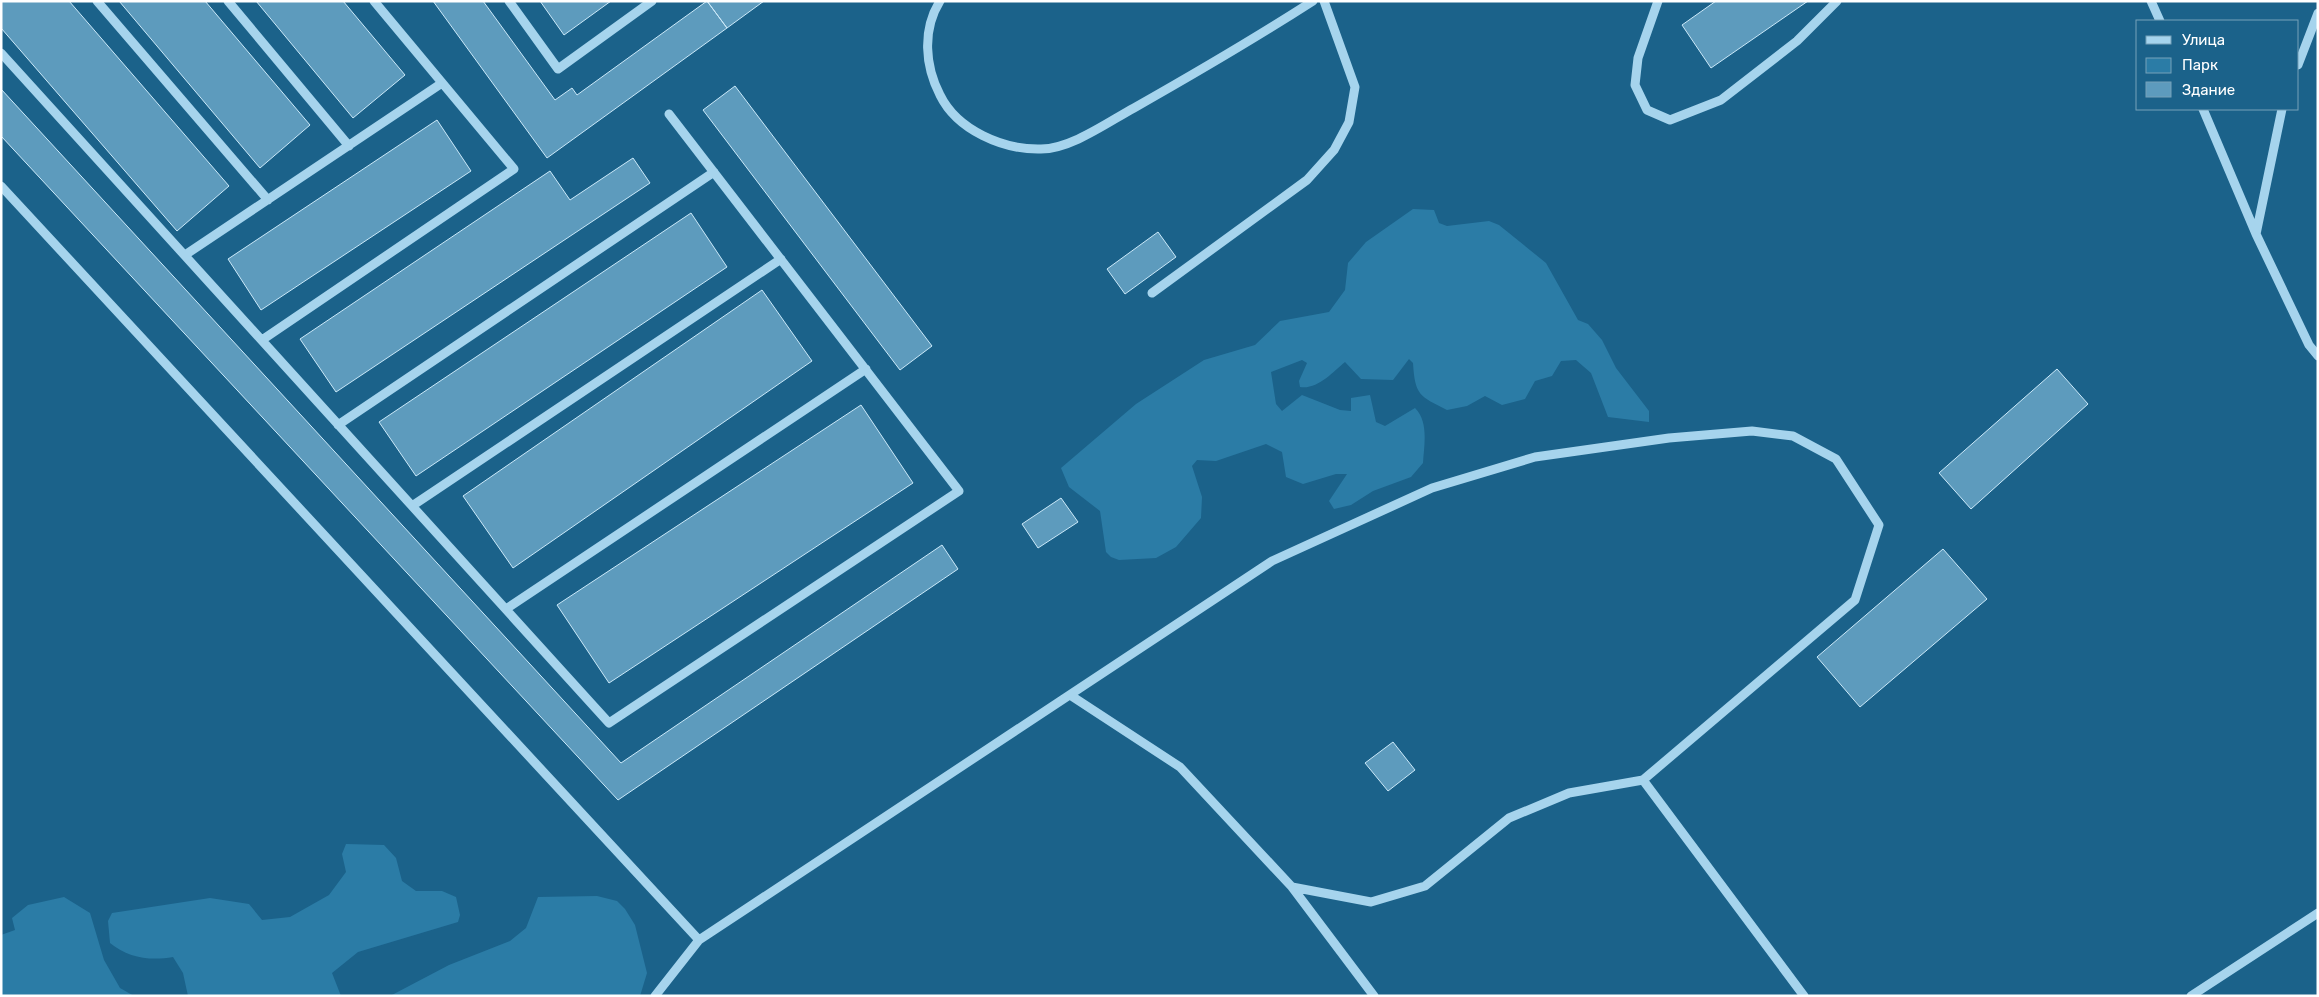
<svg xmlns="http://www.w3.org/2000/svg" width="2319" height="997" font-family="Rubik,sans-serif">
<style>
.green{fill:#2b7ca6}
.building{fill:#5d9bbd;stroke:#cbe9f9}
.lines{fill:none;stroke-linecap:round;stroke-linejoin:round}
.minor{stroke:#a6d4ed;stroke-width:9}
</style>
<rect width="100%" height="100%" fill="#1b628a"/>
<!-- green -->
<path class="green" d="M1413 209 1434 210 1439 223 1447 226 1489 221 1499 225 1546 263 1578 320 1588 324 1602 340 1616 368 1649 411V422L1608 417 1591 373 1576 360 1561 361 1552 376 1535 381 1525 399 1502 405 1485 396 1467 406 1447 410C1420 396 1415 396 1413 363L1409 359 1393 380 1361 379 1345 362C1333 372 1317 390 1300 387L1299 381 1307 363 1302 360 1271 372 1276 404 1282 411 1302 395 1340 410 1351 411V398L1370 395 1376 422 1385 426 1415 408C1429 422 1424 445 1423 463L1411 477 1373 491 1351 505 1334 509 1329 501 1347 474H1336L1303 484 1286 477 1282 452 1266 444 1216 461 1197 460 1192 466 1202 497 1201 518 1176 547 1156 558 1119 560 1111 557 1106 552 1100 511 1069 487 1061 468 1136 404 1204 360 1255 345 1280 321 1329 312 1345 290 1348 263 1366 242Z
M346 844 384 845 396 858 402 881 416 891H442L456 897 460 915 458 922 358 952 332 973 341 996H188L183 973 173 957C150 961 128 958 110 943L108 921 112 913 210 898 249 904 262 920 290 917 329 895 346 872 342 854Z
M597 896 617 901 625 909 635 925 647 973 640 996H390L449 965 510 941 526 928 538 897Z
M64 897 90 913 104 960 120 988 134 996H1V935L15 930 12 918 28 905Z"/>
<!-- building -->
<path class="building" d="M1 1H69L229 186 177 231 1 28Z
M119 1H205L310 125 260 168Z
M256 1H343L405 75 353 118Z
M433 1H483L555 100 572 88 577 95 707 1 727 28 547 158Z
M540 1H611L564 35Z
M707 1H764L727 28Z
M1716 1H1808L1711 68 1682 25Z
M735 86 932 346 900 370 703 110Z
M1 89 621 763 942 545 958 569 618 800 1 136Z
M437 120 471 171 261 310 228 259Z
M633 158 650 183 336 392 300 339 550 171 570 200Z
M691 213 727 267 416 476 379 422Z
M1158 232 1176 257 1125 294 1107 269Z
M762 290 812 361 513 568 463 496Z
M2057 369 2088 404 1971 509 1939 473Z
M861 405 913 483 609 683 557 605Z
M1061 498 1078 522 1038 548 1022 524Z
M1943 549 1987 599 1860 707 1817 657Z
M1393 742 1415 770 1388 791 1365 763Z"/>
<g class="lines">
<!-- minor -->
<path class="minor" d="M97 1 268 200
M228 1 349 146
M509 1 558 69 652 1
M940 1C922 30 925 66 940 95 957 130 1003 150 1041 149 1071 149 1108 122 1134 108 1194 74 1254 39 1313 1
M1658 1 1638 58 1635 85 1647 110 1670 120 1721 100 1797 41 1837 1
M2151 1 2160 21
M1 53 609 723 959 491 669 114
M2298 65 2318 13
M2203 109 2256 234 2309 345 2318 356
M1 186 699 940
M2256 234 2282 109
M185 255 442 83
M1152 293 1307 180 1334 150 1349 122 1355 87 1324 1
M262 340 514 169 374 1
M338 425 714 172
M412 506 781 259
M506 609 866 369
M1070 695 1180 767 1292 887 1374 996
M1292 887 1371 902 1425 886 1509 818 1569 793 1643 780 1804 996
M655 996 699 940 1272 561 1432 488 1535 457 1669 438 1752 431 1793 436 1836 459 1879 525 1855 600 1643 780
M2191 996 2318 913"/>
</g>
<!-- border -->
<rect width="2319" height="997" fill="none" stroke="#ffffff" stroke-width="5"/>
<!-- legend -->
<rect x="2136" y="20" width="162" height="90" fill="#1b628a" stroke="#76a1b9"/>
<rect x="2146" y="36" width="25" height="8" fill="#a6d4ed" stroke="#76a1b9"/>
<text x="2182" y="45" font-size="15" fill="#ffffff">Улица</text>
<rect x="2146" y="58" width="25" height="15" fill="#2b7ca6" stroke="#76a1b9"/>
<text x="2182" y="70" font-size="15" fill="#ffffff">Парк</text>
<rect x="2146" y="82" width="25" height="15" fill="#5d9bbd" stroke="#76a1b9"/>
<text x="2182" y="95" font-size="15" fill="#ffffff">Здание</text>
</svg>
